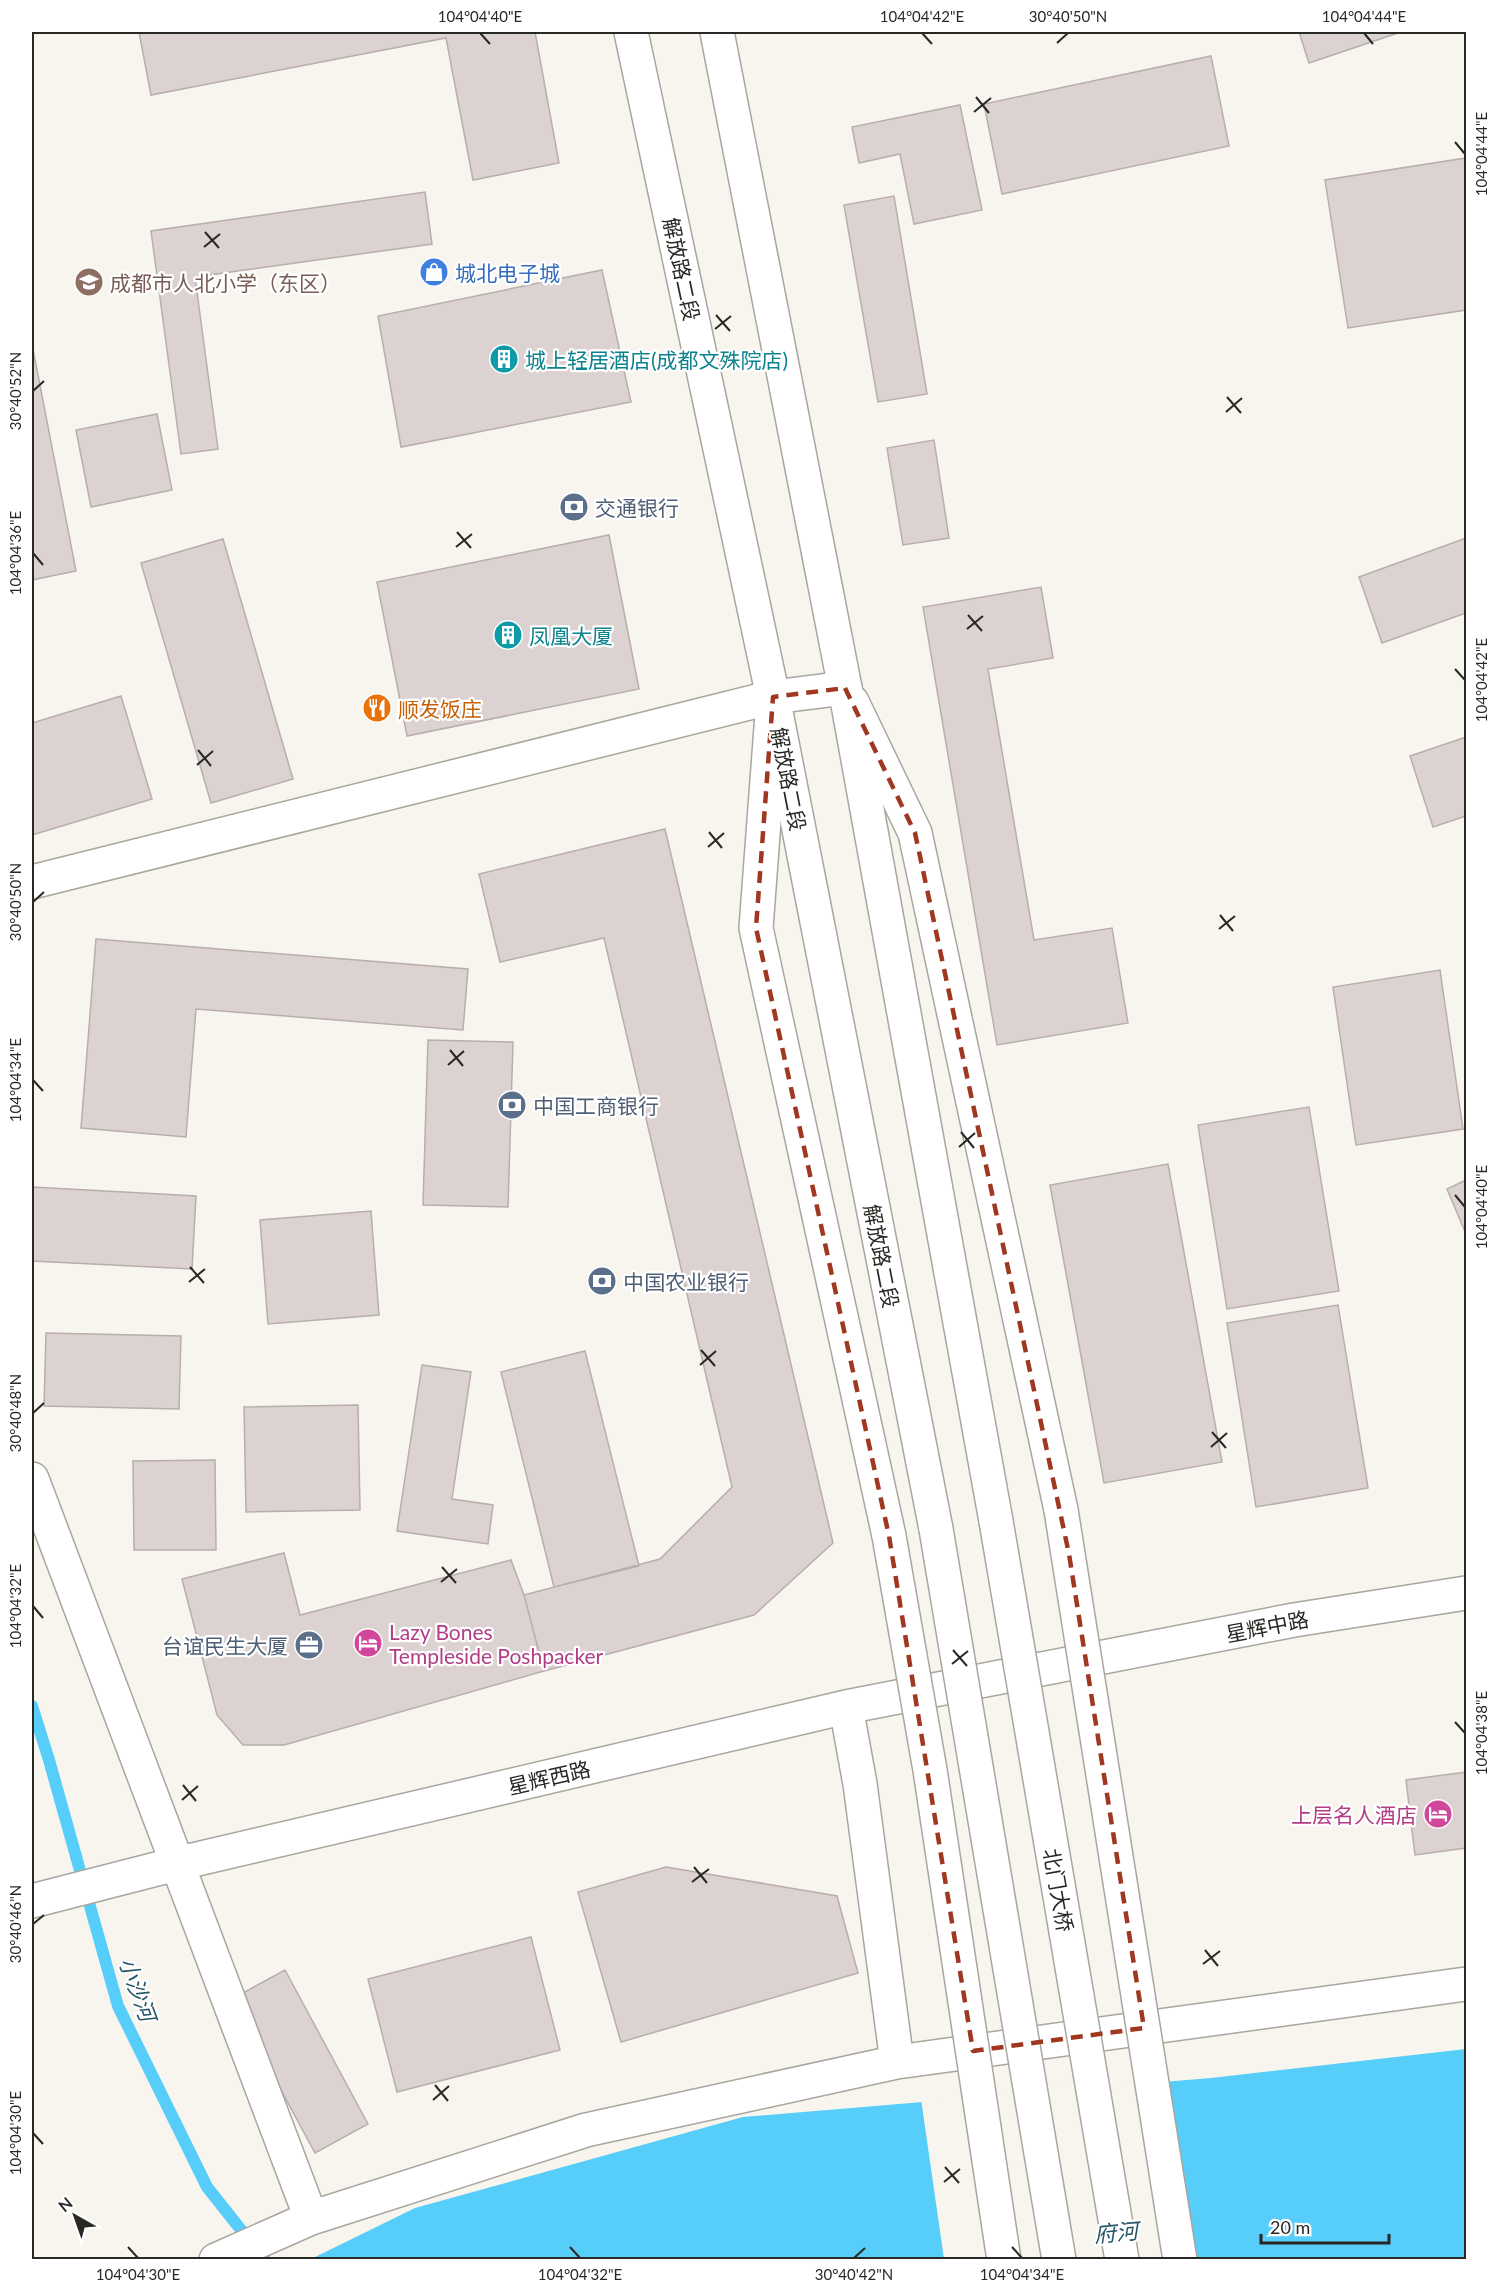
<svg xmlns="http://www.w3.org/2000/svg" width="1498" height="2291" font-family="Lato,'Noto Sans SC',sans-serif">
<style>
.water{fill:#57cdfa}
.pier{fill:#f7f5ee}
.lines{fill:none;stroke-linecap:round;stroke-linejoin:round}
.stream{stroke:#57cdfa;stroke-width:12}
.building{fill:#dbd2d1;stroke:#b7aead;stroke-width:1.5}
.minor-casing{stroke:#a8a69f;stroke-width:36}
.tertiary-casing{stroke:#a8a69f;stroke-width:36}
.primary-casing{stroke:#a8a69f;stroke-width:36}
.minor{stroke:#fff;stroke-width:33}
.tertiary{stroke:#fff;stroke-width:33}
.primary{stroke:#fff;stroke-width:33}
.tertiary-bridge-casing{stroke:#a8a69f;stroke-width:36;stroke-linecap:butt}
.primary-bridge-casing{stroke:#a8a69f;stroke-width:36;stroke-linecap:butt}
.tertiary-bridge{stroke:#fff;stroke-width:33}
.primary-bridge{stroke:#fff;stroke-width:33}
.marked{fill:none;stroke:#a03721;stroke-width:4.5;stroke-dasharray:12 8;stroke-linejoin:round}
.ticks{fill:none;stroke:#282825;stroke-width:2}
.labels{text-anchor:middle;dominant-baseline:central;stroke-width:4.5;stroke-linejoin:round;paint-order:stroke}
.street-label{font-size:21px;fill:#282825;stroke:#fff}
.shop-label{font-size:21px;fill:#366cbe;stroke:#fff;text-anchor:start}
.education-label{font-size:21px;fill:#785e54;stroke:#fff;text-anchor:start}
.culture-label{font-size:21px;fill:#0d838f;stroke:#fff;text-anchor:start}
.service-label{font-size:21px;fill:#4e5e75;stroke:#fff;text-anchor:start}
.food-label{font-size:21px;fill:#c56008;stroke:#fff;text-anchor:start}
.hotel-label{font-size:21px;fill:#b23c85;stroke:#fff;text-anchor:start}
.water-label{font-size:22px;font-style:italic;fill:#255669;stroke:#fff}
.neatline{fill:none;stroke:#282825;stroke-width:2}
.ticks-label{font-size:15px;text-anchor:middle;fill:#282825}
</style>
<rect width="100%" height="100%" fill="#f7f5ee"/>
<!-- water -->
<path class="water" d="M1466 2049V2259L309 2260 415 2208 743 2117 1211 2078Z"/>
<!-- pier -->
<path class="pier" d="M1167 2079 1194 2259H944L921 2099Z"/>
<g class="lines">
<!-- stream -->
<path class="stream" d="M32 1706 49 1760 118 2006 207 2187 265 2260"/>
</g>
<!-- building -->
<path class="building" d="M139 32H535L559 163 473 180 446 38 151 95Z
M1299 32H1401L1309 63Z
M1211 56 1229 146 1002 194 984 104Z
M960 105 982 210 914 224 900 154 859 163 852 127Z
M1466 158V310L1348 328 1325 180Z
M425 192 432 244 195 277 218 449 181 454 151 231Z
M894 196 927 394 878 402 844 205Z
M602 270 631 402 401 447 378 316Z
M32 344 76 571 32 580Z
M157 414 172 490 91 507 76 430Z
M934 440 949 538 903 545 887 448Z
M609 535 639 689 407 736 377 582Z
M1466 538V613L1382 643 1359 577Z
M223 539 293 779 211 803 141 563Z
M1041 587 1053 658 988 669 1034 940 1112 928 1128 1023 997 1045 923 607Z
M121 696 152 799 32 835V723Z
M1466 737V816L1433 827 1410 756Z
M665 829 833 1543 754 1615 544 1671 524 1595 660 1559 732 1487 604 938 500 962 479 874Z
M96 939 468 969 463 1030 196 1009 186 1137 81 1128Z
M1440 970 1463 1129 1356 1145 1333 987Z
M428 1040 513 1042 508 1207 423 1205Z
M1309 1107 1339 1291 1227 1309 1198 1125Z
M1168 1164 1222 1462 1104 1483 1050 1185Z
M1466 1180V1234L1447 1189Z
M32 1187 196 1196 192 1269 32 1261Z
M371 1211 379 1315 268 1324 260 1220Z
M1338 1305 1368 1488 1256 1507 1227 1323Z
M46 1333 181 1336 179 1409 44 1406Z
M585 1351 639 1566 554 1587 501 1372Z
M422 1365 471 1372 452 1499 493 1505 488 1544 397 1531Z
M358 1405 360 1510 246 1512 244 1407Z
M215 1460 216 1550H134L133 1461Z
M284 1553 300 1615 511 1560 524 1595 544 1671 284 1745H243L217 1715 182 1579Z
M1466 1772V1848L1415 1855 1406 1780Z
M666 1867 837 1896 858 1973 621 2042 578 1892Z
M531 1937 560 2050 397 2092 368 1979Z
M285 1970 368 2124 315 2153 232 1999Z"/>
<g class="lines">
<!-- minor casing -->
<g class="minor-casing">
<path id="minor" d="M32 882 773 697 845 688
M32 1479 311 2218
M846 1707 860 1784 897 2062
M32 1901 176 1864 846 1707 1294 1620 1466 1593
M216 2260 311 2218 586 2130 897 2062 1466 1984"/>
</g>
<!-- tertiary casing -->
<g class="tertiary-casing">
<path id="tertiary" d="M852 702 915 833 1061 1510
M772 714 756 928 889 1536"/>
</g>
<!-- primary casing -->
<g class="primary-casing">
<path id="primary" d="M631 32 773 697 936 1529
M717 32 845 688 996 1521"/>
</g>
<!-- minor -->
<use href="#minor" class="minor"/>
<!-- tertiary -->
<use href="#tertiary" class="tertiary"/>
<!-- primary -->
<use href="#primary" class="primary"/>
<!-- tertiary-bridge casing -->
<g class="tertiary-bridge-casing">
<path id="tertiary-bridge" d="M1061 1510 1180 2260
M889 1536 930 1770 1004 2260"/>
</g>
<!-- primary-bridge casing -->
<g class="primary-bridge-casing">
<path id="primary-bridge" d="M996 1521 1122 2260
M936 1529 1059 2260"/>
</g>
<!-- tertiary-bridge -->
<use href="#tertiary-bridge" class="tertiary-bridge"/>
<!-- primary-bridge -->
<use href="#primary-bridge" class="primary-bridge"/>
</g>
<!-- marked area -->
<path class="marked" d="M845 688 915 833 1069 1554 1144 2028 973 2051 889 1536 756 928 773 697Z"/>
<!-- ticks -->
<path class="ticks" d="M480 33 490 44M922 33 932 44M1364 33 1373 44M1057 43 1068 33M976 97 989 113M974 112 991 98M1455 142 1465 154M205 232 219 248M204 247 220 234M716 315 730 331M715 329 731 316M33 391 44 381M1227 397 1241 413M1226 412 1242 398M457 532 471 548M456 547 472 534M33 553 43 565M968 615 982 631M967 629 983 616M1455 669 1465 680M198 750 211 766M197 765 213 751M709 832 722 848M708 847 724 833M33 902 44 892M1220 915 1233 931M1219 929 1235 916M450 1050 463 1066M448 1065 464 1051M33 1080 43 1091M961 1132 974 1148M959 1147 975 1133M1455 1195 1465 1207M190 1267 204 1283M189 1282 205 1269M701 1350 715 1366M700 1365 716 1351M33 1413 44 1403M1212 1432 1226 1448M1211 1447 1227 1433M442 1567 456 1583M441 1582 457 1569M33 1606 43 1618M953 1650 967 1666M952 1664 968 1651M1455 1722 1465 1733M183 1785 196 1801M182 1800 198 1786M694 1867 707 1883M692 1882 709 1869M33 1924 44 1915M1205 1950 1218 1966M1203 1964 1220 1951M435 2085 448 2101M433 2100 449 2086M33 2133 43 2144M945 2167 959 2183M944 2182 960 2169M128 2247 138 2258M570 2247 580 2258M1012 2247 1022 2258M854 2258 865 2248"/>
<!-- icons -->
<defs>
<g id="shop-disc" transform="scale(1.5)"><circle r="9.5" fill="#3f7fe0" stroke="#fff"/><path d="M-5-2.5h2.3a2.7 3.5 0 0 1 5.4 0H5L5.5 6h-11ZM-1.5-2.5h3a1.5 2.3 0 0 0-3 0Z" fill="#fff"/></g>
<g id="school-disc" transform="scale(1.5)"><circle r="9.5" fill="#8d6e63" stroke="#fff"/><path d="M0-5L7-2L0 1L-7-2ZM-4 1L0 2.5L4 1V4Q0 6-4 4Z" fill="#fff"/></g>
<g id="building-disc" transform="scale(1.5)"><circle r="9.5" fill="#0f9aa8" stroke="#fff"/><path d="M-4-6H4V6H1V3H-1V6H-4ZM-2.5-4.3h1.7v1.8h-1.7ZM.8-4.3h1.7v1.8H.8ZM-2.5-1h1.7V.8h-1.7ZM.8-1h1.7V.8H.8Z" fill="#fff"/></g>
<g id="bank-disc" transform="scale(1.5)"><circle r="9.5" fill="#5c6f8a" stroke="#fff"/><path d="M-6-4H6V4H-6ZM0-2.3a2.3 2.3 0 1 0 0 4.6a2.3 2.3 0 1 0 0-4.6Z" fill="#fff"/></g>
<g id="restaurant-disc" transform="scale(1.5)"><circle r="9.5" fill="#e8710a" stroke="#fff"/><path d="M-5-6h1v4h1v-4h1v4h1v-4h1v5L-1.5 .5V6h-2V.5L-5-1ZM5-6V6H3V1.5H1.5Q1.5-4 5-6Z" fill="#fff"/></g>
<g id="hotel-disc" transform="scale(1.5)"><circle r="9.5" fill="#d1479c" stroke="#fff"/><path d="M-6-4.5h1.5V1H6V5H4.5V3h-9V5H-6ZM-4 0a1.8 1.8 0 1 1 3.6 0ZM.5 0V-2.5h3Q6-2.5 6 0Z" fill="#fff"/></g>
<g id="office-disc" transform="scale(1.5)"><circle r="9.5" fill="#5c6f8a" stroke="#fff"/><path d="M-6-3h4V-5.5h4V-3h4V5H-6ZM-1-4.5V-3h2v-1.5ZM-6 0V1H6V0Z" fill="#fff"/></g>
</defs>
<g fill-rule="evenodd">
<use href="#shop-disc" x="434" y="272"/>
<use href="#school-disc" x="89" y="282"/>
<use href="#building-disc" x="504" y="359"/>
<use href="#bank-disc" x="574" y="507"/>
<use href="#building-disc" x="508" y="635"/>
<use href="#restaurant-disc" x="377" y="708"/>
<use href="#bank-disc" x="512" y="1105"/>
<use href="#bank-disc" x="602" y="1281"/>
<use href="#hotel-disc" x="368" y="1643"/>
<use href="#office-disc" x="309" y="1645"/>
<use href="#hotel-disc" x="1438" y="1814"/>
</g>
<g class="labels">
<!-- street labels -->
<g class="street-label">
<text transform="translate(682 269) rotate(78)">解放路二段</text>
<text transform="translate(789 779) rotate(79)">解放路二段</text>
<text transform="translate(882 1256) rotate(79)">解放路二段</text>
<text transform="translate(1267 1626) rotate(-11)">星辉中路</text>
<text transform="translate(549 1777) rotate(-13)">星辉西路</text>
<text transform="translate(1059 1890) rotate(80)">北门大桥</text>
</g>
<!-- shop labels -->
<g class="shop-label">
<text x="455" y="272">城北电子城</text>
</g>
<!-- education labels -->
<g class="education-label">
<text x="110" y="282">成都市人北小学（东区）</text>
</g>
<!-- culture labels -->
<g class="culture-label">
<text x="525" y="359">城上轻居酒店(成都文殊院店)</text>
<text x="529" y="635">凤凰大厦</text>
</g>
<!-- service labels -->
<g class="service-label">
<text x="595" y="507">交通银行</text>
<text x="533" y="1105">中国工商银行</text>
<text x="623" y="1281">中国农业银行</text>
<text x="288" y="1645" text-anchor="end">台谊民生大厦</text>
</g>
<!-- food labels -->
<g class="food-label">
<text x="398" y="708">顺发饭庄</text>
</g>
<!-- hotel labels -->
<g class="hotel-label">
<text x="389" y="1631">Lazy Bones<tspan x="389" dy="24">Templeside Poshpacker</tspan></text>
<text x="1417" y="1814" text-anchor="end">上层名人酒店</text>
</g>
<!-- water labels -->
<g class="water-label">
<text transform="translate(138 1989) rotate(70)">小沙河</text>
<text transform="translate(1116 2232) rotate(-5)">府河</text>
</g>
</g>
<!-- border -->
<rect width="1498" height="2291" fill="none" stroke="#ffffff" stroke-width="66"/>
<!-- north arrow -->
<g transform="translate(75 2216) rotate(320)" stroke="#ffffff" stroke-width="4.5" paint-order="stroke">
<path d="M0-4.5L10 22L0 15L-10 22Z" fill="#282825"/>
<text y="-9" font-size="16" font-weight="bold" text-anchor="middle" fill="#282825">N</text>
</g>
<!-- scale -->
<path d="M1261 2234v9h128v-9" fill="none" stroke="#282825" stroke-width="3"/>
<text x="1270" y="2234" font-size="18" fill="#282825" stroke="#ffffff" stroke-width="4.5" paint-order="stroke">20 m</text>
<rect x="33" y="33" width="1432" height="2225" class="neatline"/>
<g class="ticks-label">
<text x="480" y="22">104°04'40"E</text>
<text x="922" y="22">104°04'42"E</text>
<text x="1068" y="22">30°40'50"N</text>
<text x="1364" y="22">104°04'44"E</text>
<text transform="translate(1482 154) rotate(-90)" y="5">104°04'44"E</text>
<text transform="translate(16 391) rotate(-90)" y="5">30°40'52"N</text>
<text transform="translate(16 553) rotate(-90)" y="5">104°04'36"E</text>
<text transform="translate(1482 680) rotate(-90)" y="5">104°04'42"E</text>
<text transform="translate(16 902) rotate(-90)" y="5">30°40'50"N</text>
<text transform="translate(16 1080) rotate(-90)" y="5">104°04'34"E</text>
<text transform="translate(1482 1207) rotate(-90)" y="5">104°04'40"E</text>
<text transform="translate(16 1413) rotate(-90)" y="5">30°40'48"N</text>
<text transform="translate(16 1606) rotate(-90)" y="5">104°04'32"E</text>
<text transform="translate(1482 1733) rotate(-90)" y="5">104°04'38"E</text>
<text transform="translate(16 1924) rotate(-90)" y="5">30°40'46"N</text>
<text transform="translate(16 2133) rotate(-90)" y="5">104°04'30"E</text>
<text x="138" y="2280">104°04'30"E</text>
<text x="580" y="2280">104°04'32"E</text>
<text x="854" y="2280">30°40'42"N</text>
<text x="1022" y="2280">104°04'34"E</text>
</g>
</svg>
